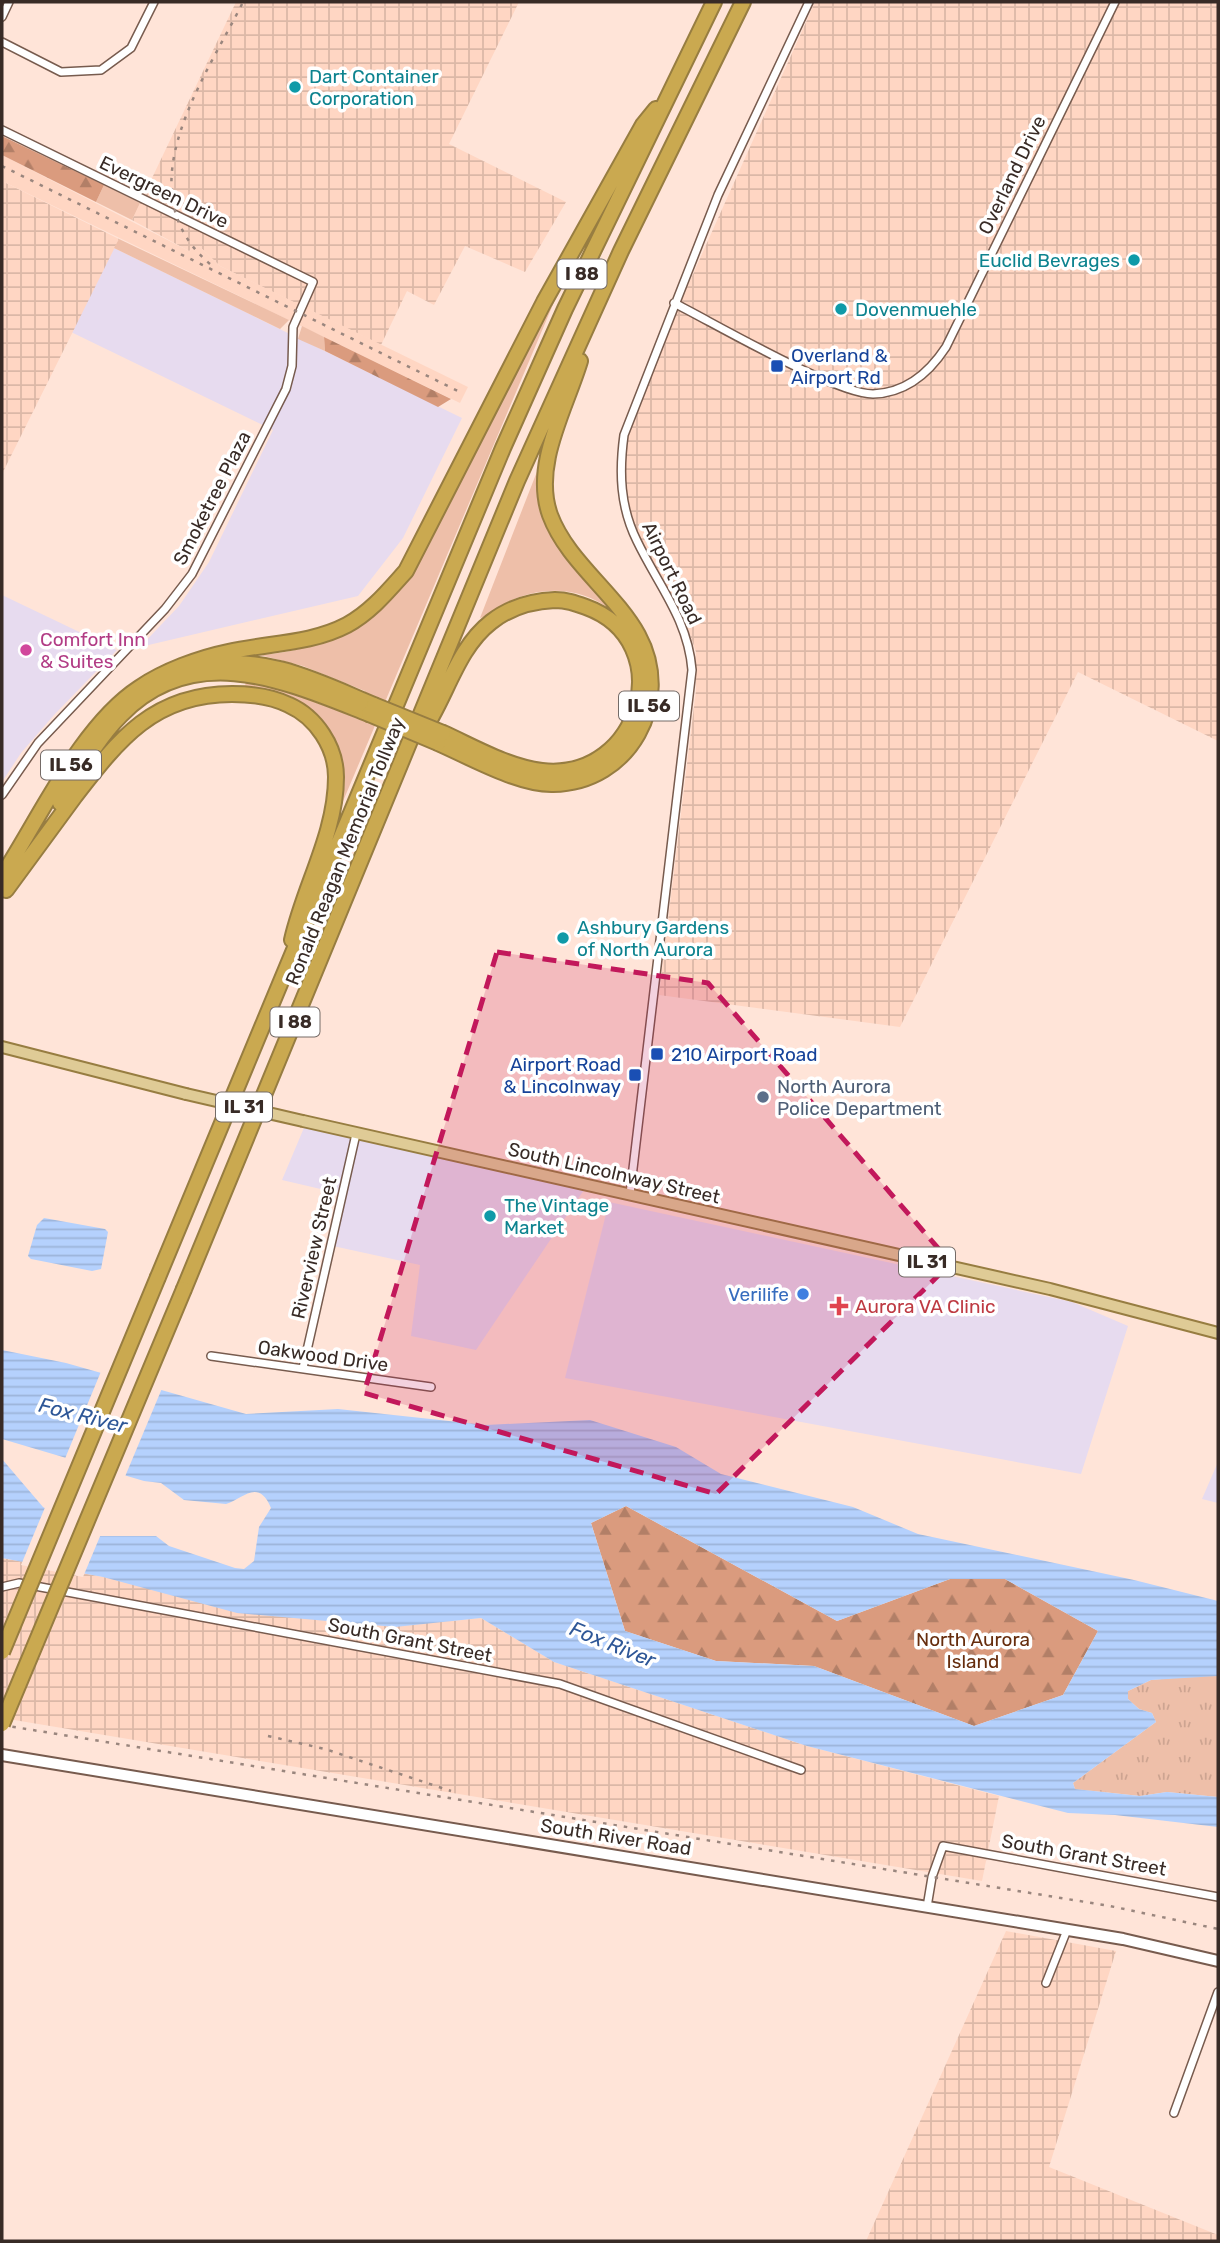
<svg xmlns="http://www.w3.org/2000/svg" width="1220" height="2243" font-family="Rubik,sans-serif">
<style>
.commercial{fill:#e7dbef}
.industrial{fill:url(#industrial-grid)}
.built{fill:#ffd6c3}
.grass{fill:#eebfa9}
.forest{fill:url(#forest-firs)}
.park{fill:url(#park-tufts)}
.water{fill:url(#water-rules);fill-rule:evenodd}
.pier{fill:#ffe4d8}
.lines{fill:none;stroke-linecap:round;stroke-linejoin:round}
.minor-casing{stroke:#775b4e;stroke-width:10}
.secondary-casing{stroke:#775b4e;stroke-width:14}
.primary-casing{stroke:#977d41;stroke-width:14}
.motorway-casing{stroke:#977d41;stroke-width:18}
.minor{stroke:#fff;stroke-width:7}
.secondary{stroke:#fff;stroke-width:10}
.primary{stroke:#dfcb96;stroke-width:10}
.motorway{stroke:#caa950;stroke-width:14}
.rail{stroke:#9a867e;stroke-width:2.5;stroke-dasharray:3.5 7;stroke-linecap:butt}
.primary-bridge-casing{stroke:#977d41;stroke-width:14;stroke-linecap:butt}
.motorway-bridge-casing{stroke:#977d41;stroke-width:18;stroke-linecap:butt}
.primary-bridge{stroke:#dfcb96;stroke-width:10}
.motorway-bridge{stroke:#caa950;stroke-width:14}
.marked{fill:#c2185b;fill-opacity:0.2;stroke:#c2185b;stroke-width:5;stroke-dasharray:14 9;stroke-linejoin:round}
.culture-dot{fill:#0f9aa8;stroke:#fff;stroke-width:2.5}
.transit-dot{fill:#1a4fb4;stroke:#fff;stroke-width:2.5}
.hotel-dot{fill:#d1479c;stroke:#fff;stroke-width:2.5}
.service-dot{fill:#5c6f8a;stroke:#fff;stroke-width:2.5}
.shop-dot{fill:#3f7fe0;stroke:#fff;stroke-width:2.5}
.health-dot{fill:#e0444e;stroke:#fff;stroke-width:2.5}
.labels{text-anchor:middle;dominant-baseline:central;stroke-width:7;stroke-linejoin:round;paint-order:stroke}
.shield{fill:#fff;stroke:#746b67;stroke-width:2}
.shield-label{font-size:18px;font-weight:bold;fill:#382b26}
.culture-label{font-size:19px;fill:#0d838f;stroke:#fff;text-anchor:start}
.street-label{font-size:19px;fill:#382b26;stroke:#fff}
.transit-label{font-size:19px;fill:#164399;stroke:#fff;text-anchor:start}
.hotel-label{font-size:19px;fill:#b23c85;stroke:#fff;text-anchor:start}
.service-label{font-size:19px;fill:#4e5e75;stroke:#fff;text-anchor:start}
.shop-label{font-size:19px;fill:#366cbe;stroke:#fff;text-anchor:end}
.health-label{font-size:19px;fill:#be3a42;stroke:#fff;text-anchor:start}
.park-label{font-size:19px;fill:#662d0d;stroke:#fff}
.water-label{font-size:21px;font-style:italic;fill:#2e5797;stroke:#fff}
</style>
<defs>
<pattern id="industrial-grid" width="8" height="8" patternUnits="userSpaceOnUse" patternTransform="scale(1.75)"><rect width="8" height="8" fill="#ffd6c3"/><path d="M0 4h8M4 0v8" fill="none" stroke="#dbb8a7"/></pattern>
<pattern id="forest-firs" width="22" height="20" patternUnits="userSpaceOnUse" patternTransform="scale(1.75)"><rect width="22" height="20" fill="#da9b7e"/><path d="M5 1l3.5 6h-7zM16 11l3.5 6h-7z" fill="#b27f67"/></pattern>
<pattern id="park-tufts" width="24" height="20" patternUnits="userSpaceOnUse" patternTransform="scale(1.75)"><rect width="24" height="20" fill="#eebfa9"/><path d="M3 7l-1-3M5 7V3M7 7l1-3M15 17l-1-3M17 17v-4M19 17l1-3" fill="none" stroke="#cda491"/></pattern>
<pattern id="water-rules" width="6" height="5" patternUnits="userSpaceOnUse" patternTransform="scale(1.75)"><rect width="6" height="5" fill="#b5d1fd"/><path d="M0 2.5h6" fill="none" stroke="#9cb4d9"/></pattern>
</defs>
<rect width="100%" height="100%" fill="#ffe4d8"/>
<!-- commercial -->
<path class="commercial" d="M114 248 462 418 403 538 358 596 140 647 179 606 209 562 273 430 71 332Z
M2 595 117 650 54 715 21 753 2 782Z
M306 1123 354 1135 342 1194 282 1180Z
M357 1136 586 1187 476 1350 411 1336 420 1265 333 1246Z
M609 1202 1072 1302 1128 1326 1081 1474 565 1378Z
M1218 1462V1503L1202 1499Z"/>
<!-- industrial -->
<path class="industrial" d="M236 2H519L449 144 566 202 525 272 465 246 434 305 407 291 381 345 220 266 199 246 189 251 132 220Z
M815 2H1218V741L1078 672 900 1027 659 995 696 690V652L685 620 634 527 622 489 623 450 667 332Z
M2 181 119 239 2 474Z
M2 1558 103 1577 453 1621 481 1618 554 1662 807 1746 999 1796 982 1881 2 1718Z
M1006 1931 1116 1951 1049 2167 1218 2235V2241H866Z"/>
<!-- built -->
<path class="built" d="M2 155 189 251 199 246 220 266 468 387 460 403 2 181Z"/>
<!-- grass -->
<path class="grass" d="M104 185 140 203 132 220 96 202Z
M119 239 289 320 280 329 114 248Z
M558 287 560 288 341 806 342 777 299 702 280 694 245 687 246 680 278 688 354 717 365 691 303 666 260 655C320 651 372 626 409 577Z
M302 326 324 337 325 351 298 339Z
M538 469 542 505 612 611C582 587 543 585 508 602 498 606 489 616 480 618Z"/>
<!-- forest -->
<path class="forest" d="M2 136 104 185 96 202 2 155Z
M324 337 451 399 438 407 325 351Z
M626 1506 837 1621 950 1579H1005L1098 1631 1063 1695 974 1726 814 1666 716 1661 625 1631 591 1523Z"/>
<!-- park -->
<path class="park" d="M1205 1675 1218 1676V1797L1167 1792 1140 1796 1075 1789 1073 1783 1156 1722 1152 1713 1139 1709 1128 1699V1691L1151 1680Z"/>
<!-- water -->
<path class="water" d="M44 1218 105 1229 108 1232 101 1269 92 1271 31 1259 28 1256 37 1225Z
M2 1350 66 1363 246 1414 338 1409 486 1425 590 1420 676 1447 721 1474 853 1507 918 1534 1134 1580 1218 1601V1676L1151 1680 1128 1691V1699L1139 1709 1152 1713 1156 1722 1073 1783 1075 1789 1140 1796 1167 1792 1218 1797V1827L1115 1815 1068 1813 807 1746 554 1662 481 1618 395 1627 237 1613 103 1577 2 1558V1459L43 1507 94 1536H156L169 1546 235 1568 244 1569 254 1561 259 1527 271 1508C258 1477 242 1500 226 1504L184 1500 161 1483 144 1481 2 1439ZM626 1506 837 1621 950 1579H1005L1098 1631 1063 1695 974 1726 814 1666 716 1661 625 1631 591 1523Z"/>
<!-- pier -->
<path class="pier" d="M102 1369 163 1386 124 1479 64 1461Z
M46 1505 67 1519 101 1534 83 1577 21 1565Z"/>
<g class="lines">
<!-- minor casing -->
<g class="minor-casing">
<path id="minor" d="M2 17 9 2
M2 42 61 72 101 70 131 48 154 2
M2 130 313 282 293 327 292 366 286 389 192 574 165 609 38 743 2 795
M674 303C714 323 835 394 873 394 906 393 929 373 946 347L1115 2
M630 1194 692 670C688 619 658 585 637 541 620 507 619 472 624 435L718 195 809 2
M211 1356 431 1387
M303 1368 356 1134
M2 1587 19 1583 560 1684 801 1770
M927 1907 932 1877 943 1846 1218 1897
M1046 1983 1067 1930
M1174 2113 1218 1992"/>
</g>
<!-- secondary casing -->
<g class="secondary-casing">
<path id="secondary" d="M2 1755 1123 1939 1218 1961"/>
</g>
<!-- primary casing -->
<g class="primary-casing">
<path id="primary" d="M2 1047 186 1094
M303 1121 1050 1289 1218 1333"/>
</g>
<!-- motorway casing -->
<g class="motorway-casing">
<path id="motorway" d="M205 666C266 654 319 682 374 705
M421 734C446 699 456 649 491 622 510 607 531 601 555 600 567 600 575 603 586 607 680 641 642 782 542 771 508 767 474 747 443 733
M438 743C470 757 519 785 553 784 630 783 674 701 638 635 614 592 567 561 550 515 532 465 566 408 580 361
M60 803C79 773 96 740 121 715 195 639 287 682 369 714
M2 876C40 818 81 726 139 688 164 671 199 658 228 652 268 643 311 644 347 625 371 612 388 591 406 571L544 302 643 125 656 109
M6 890C29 859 52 827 75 796 119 739 154 694 232 694 251 694 271 696 289 705 316 717 336 747 336 777 336 834 304 886 292 940
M158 1277 503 448 565 309 714 2
M184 1289 517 481 621 251 743 2"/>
</g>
<!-- minor -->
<use href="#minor" class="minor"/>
<!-- secondary -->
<use href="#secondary" class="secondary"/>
<!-- primary -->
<use href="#primary" class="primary"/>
<!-- motorway -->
<use href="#motorway" class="motorway"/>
<!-- rail -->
<path class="rail" d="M2 166 462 393
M210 264C123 190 205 79 243 2
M2 1725 1110 1906 1218 1929
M268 1736 325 1749 451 1791"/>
<!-- primary-bridge casing -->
<g class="primary-bridge-casing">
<path id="primary-bridge" d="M186 1094 303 1121"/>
</g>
<!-- motorway-bridge casing -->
<g class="motorway-bridge-casing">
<path id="motorway-bridge" d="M374 705 443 733
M369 714 438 743
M2 1652 158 1277
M2 1724 184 1289"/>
</g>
<!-- primary-bridge -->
<use href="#primary-bridge" class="primary-bridge"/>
<!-- motorway-bridge -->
<use href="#motorway-bridge" class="motorway-bridge"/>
</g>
<!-- marked area -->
<path class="marked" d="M497 952 708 983 951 1263 716 1494 364 1393Z"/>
<!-- markers -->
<g class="culture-dot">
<circle cx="295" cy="87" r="7"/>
<circle cx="1134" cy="260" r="7"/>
<circle cx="841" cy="309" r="7"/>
<circle cx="563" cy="938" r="7"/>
<circle cx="490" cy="1216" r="7"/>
</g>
<g class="transit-dot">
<rect x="770" y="359" width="14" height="14" rx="3.5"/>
<rect x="650" y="1047" width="14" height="14" rx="3.5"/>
<rect x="628" y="1068" width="14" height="14" rx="3.5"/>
</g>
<circle class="hotel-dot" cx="26" cy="650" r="7"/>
<circle class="service-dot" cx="763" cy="1097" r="7"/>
<circle class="shop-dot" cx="803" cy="1294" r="7"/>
<path class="health-dot" d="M835.5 1295.5h7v7h7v7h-7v7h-7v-7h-7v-7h7z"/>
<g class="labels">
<!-- shield labels -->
<g class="shield">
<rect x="557.5" y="259.5" width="49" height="29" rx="5"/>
<rect x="619" y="691.5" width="60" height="29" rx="5"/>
<rect x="41" y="750.5" width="60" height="29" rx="5"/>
<rect x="270.5" y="1007.5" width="49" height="29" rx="5"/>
<rect x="216" y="1092.5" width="56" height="29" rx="5"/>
<rect x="899" y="1247.5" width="56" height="29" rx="5"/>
</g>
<g class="shield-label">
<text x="582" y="274">I 88</text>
<text x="649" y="706">IL 56</text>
<text x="71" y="765">IL 56</text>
<text x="295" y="1022">I 88</text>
<text x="244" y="1107">IL 31</text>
<text x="927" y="1262">IL 31</text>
</g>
<!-- culture labels -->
<g class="culture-label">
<text x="309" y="76">Dart Container<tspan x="309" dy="22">Corporation</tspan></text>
<text x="1120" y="260" text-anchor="end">Euclid Bevrages</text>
<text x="855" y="309">Dovenmuehle</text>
<text x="577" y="927">Ashbury Gardens<tspan x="577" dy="22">of North Aurora</tspan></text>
<text x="504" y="1205">The Vintage<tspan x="504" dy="22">Market</tspan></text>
</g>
<!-- street labels -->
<g class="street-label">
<text transform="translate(1012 175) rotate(-64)">Overland Drive</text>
<text transform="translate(164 192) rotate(26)">Evergreen Drive</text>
<text transform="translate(212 498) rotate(-63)">Smoketree Plaza</text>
<text transform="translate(672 573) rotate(64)">Airport Road</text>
<text transform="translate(345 851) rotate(-68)">Ronald Reagan Memorial Tollway</text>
<text transform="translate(614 1173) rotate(13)">South Lincolnway Street</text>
<text transform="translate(314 1248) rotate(-77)">Riverview Street</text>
<text transform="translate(323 1356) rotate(8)">Oakwood Drive</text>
<text transform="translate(410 1640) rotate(11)">South Grant Street</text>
<text transform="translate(616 1837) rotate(9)">South River Road</text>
<text transform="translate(1084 1855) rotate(10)">South Grant Street</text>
</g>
<!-- transit labels -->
<g class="transit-label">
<text x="791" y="355">Overland &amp;<tspan x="791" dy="22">Airport Rd</tspan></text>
<text x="671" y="1054">210 Airport Road</text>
<text x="621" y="1064" text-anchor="end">Airport Road<tspan x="621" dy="22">&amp; Lincolnway</tspan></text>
</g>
<!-- hotel labels -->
<g class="hotel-label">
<text x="40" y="639">Comfort Inn<tspan x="40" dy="22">&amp; Suites</tspan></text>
</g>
<!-- service labels -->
<g class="service-label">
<text x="777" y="1086">North Aurora<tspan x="777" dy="22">Police Department</tspan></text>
</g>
<!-- shop labels -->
<g class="shop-label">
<text x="789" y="1294">Verilife</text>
</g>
<!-- health labels -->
<g class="health-label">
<text x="855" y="1306">Aurora VA Clinic</text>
</g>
<!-- park labels -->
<g class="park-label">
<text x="973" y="1639">North Aurora<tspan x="973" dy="22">Island</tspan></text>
</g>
<!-- water labels -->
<g class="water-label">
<text transform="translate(83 1415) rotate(14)">Fox River</text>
<text transform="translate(613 1644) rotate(22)">Fox River</text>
</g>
</g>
<!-- border -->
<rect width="1220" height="2243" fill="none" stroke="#382b26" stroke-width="7"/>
</svg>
